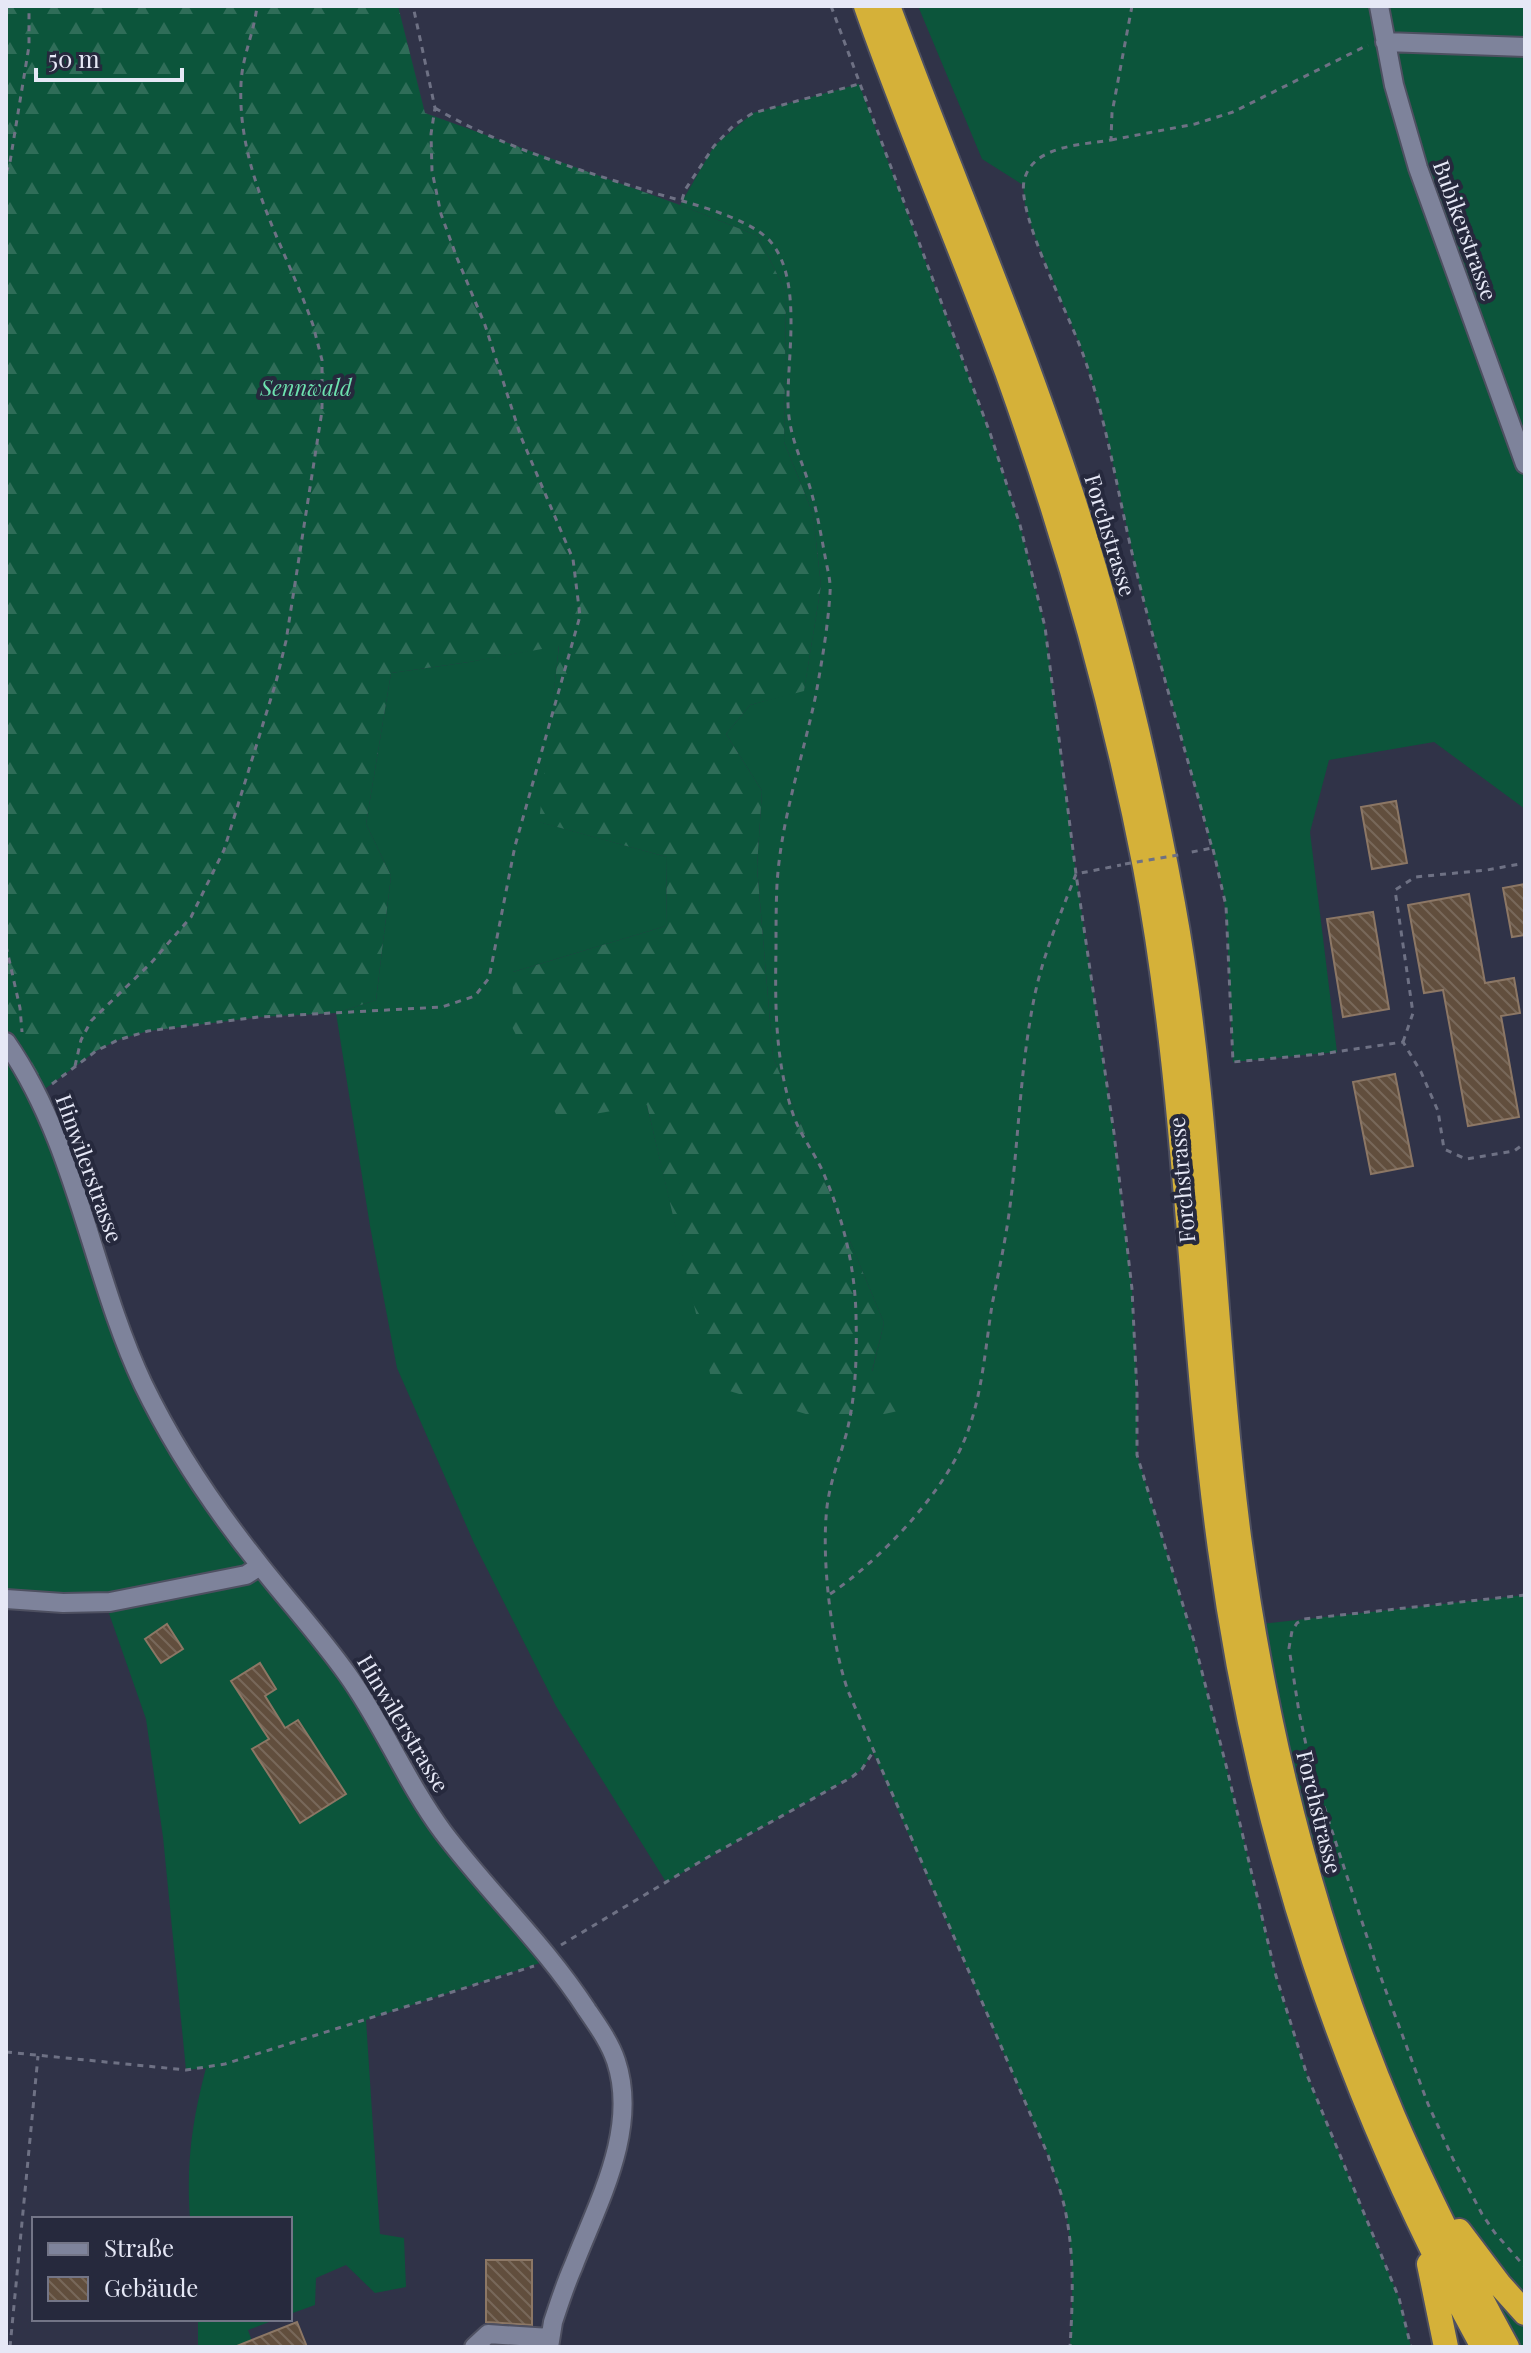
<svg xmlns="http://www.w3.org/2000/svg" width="1531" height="2353" font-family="'Playfair Display',serif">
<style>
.grass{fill:#0c553b}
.forest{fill:url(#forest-firs)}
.building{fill:url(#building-back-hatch);stroke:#8c7765;stroke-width:2}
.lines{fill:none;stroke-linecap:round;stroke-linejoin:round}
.minor-casing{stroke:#4e5061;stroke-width:22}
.highway-casing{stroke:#4e5061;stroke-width:28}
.path{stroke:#6e7184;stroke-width:3;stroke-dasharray:6 6;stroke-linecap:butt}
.minor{stroke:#7e839b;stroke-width:18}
.highway{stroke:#d5b139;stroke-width:24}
.path-bridge{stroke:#6e7184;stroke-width:3;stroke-dasharray:6 6;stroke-linecap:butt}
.labels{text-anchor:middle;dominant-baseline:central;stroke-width:8;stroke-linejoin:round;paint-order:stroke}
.street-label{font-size:22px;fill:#e6e8f6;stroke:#26293d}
.park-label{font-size:22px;font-style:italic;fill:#6de1af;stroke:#26293d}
</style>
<defs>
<pattern id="forest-firs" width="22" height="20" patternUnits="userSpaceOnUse" patternTransform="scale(2)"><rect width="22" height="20" fill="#0c553b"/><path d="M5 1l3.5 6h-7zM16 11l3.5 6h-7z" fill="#2f6d58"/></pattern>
<pattern id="building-back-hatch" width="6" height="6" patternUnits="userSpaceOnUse" patternTransform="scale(2)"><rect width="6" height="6" fill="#614e3d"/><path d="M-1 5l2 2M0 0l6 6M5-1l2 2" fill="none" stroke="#78685a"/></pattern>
</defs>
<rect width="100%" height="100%" fill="#303348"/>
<!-- grass -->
<path class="grass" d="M918 6H1525V809L1434 742 1329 760 1310 832 1337 1052 1233 1062 1227 929 1223 889 1140 587 1103 418 1082 350 1033 232 1025 204 1023 185 982 159Z
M859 84 990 433 1020 525 1045 627 1076 874 1114 1133 1132 1289 1137 1393V1455L1194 1641 1227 1769 1276 1976 1307 2075 1399 2298 1411 2347H1070C1073 2298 1075 2245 1062 2197 1058 2183 1052 2169 1048 2155L873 1753 862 1769 852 1777 666 1882 556 1706 474 1543 397 1368 370 1226 336 1013 376 1000 391 876 366 824 391 673 469 662 559 645 540 822 667 857 666 926 513 972 647 1105 714 1386 872 1372 884 1323 773 1057 757 867 762 791 726 734 750 705 804 690 821 586 813 514 784 442 786 292 758 236 680 205 714 146 753 113Z
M6 1042 23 1067 158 1414 318 1635 416 1791 552 1959 366 2020 380 2234 404 2238 406 2287 375 2293 346 2265 316 2278 315 2305 290 2314V2219H190C186 2164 192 2121 206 2068L186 2070 163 1837 146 1719 105 1602 6 1599Z
M1525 1595V2347H1507L1370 2059 1252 1625Z
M198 2319H277L248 2330 254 2347H198Z"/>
<!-- forest -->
<path class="forest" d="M6 6H398L425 113 680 205 758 236 786 292 784 442 813 514 821 586 804 691 750 705 726 734 762 791 757 867 773 1057 884 1323 872 1371 902 1380 898 1411 839 1424 713 1386 647 1105 559 1120 512 1027 513 972 666 926 667 857 539 822 559 646 469 662 391 673 366 824 391 876 376 1000 336 1013 259 1017 148 1031 118 1040 96 1051 38 1094 6 1042Z"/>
<!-- building -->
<path class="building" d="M1396 801 1407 863 1372 869 1361 807Z
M1525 884V935L1512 937 1503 888Z
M1469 894 1485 983 1514 978 1520 1013 1501 1016 1519 1117 1468 1126 1443 990 1424 993 1408 905Z
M1373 912 1389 1009 1343 1017 1327 919Z
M1395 1074 1413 1166 1371 1174 1353 1082Z
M167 1624 183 1649 161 1663 145 1639Z
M260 1663 276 1689 265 1696 285 1728 298 1720 346 1794 300 1823 252 1749 269 1739 231 1681Z
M486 2260H532V2325L486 2322Z
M297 2322 307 2347H237V2346Z"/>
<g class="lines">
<!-- minor casing -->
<g class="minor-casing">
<path id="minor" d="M1379 6 1394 85 1418 168 1525 464
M1385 42 1525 47
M6 1042C77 1144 91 1274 143 1384 174 1448 215 1509 259 1564 288 1601 320 1636 347 1674 383 1724 406 1782 443 1832 489 1893 545 1945 587 2010 598 2026 610 2043 616 2061 639 2130 597 2204 573 2267 565 2285 559 2304 553 2322L549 2347
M6 1599 63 1603 110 1602 246 1575 260 1566
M474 2347 488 2334 550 2338"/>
</g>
<!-- highway casing -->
<g class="highway-casing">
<path id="highway" d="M866 6C909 129 962 249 1007 372 1065 534 1112 698 1145 867 1188 1093 1189 1322 1220 1549 1259 1835 1344 2094 1483 2347
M888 6C949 171 1019 332 1073 499 1116 632 1148 767 1173 904 1211 1113 1212 1327 1239 1537 1266 1736 1315 1932 1393 2116 1427 2195 1466 2272 1507 2347
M1459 2231 1499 2284 1525 2313
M1429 2264 1446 2347"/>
</g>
<!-- path -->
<path class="path" d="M831 6 990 433 1020 525 1045 627 1076 874 1114 1133 1132 1289 1137 1393V1455L1194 1641 1227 1769 1276 1976 1307 2075 1399 2298 1411 2347
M1132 6 1112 113 1111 140C1082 145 1032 145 1024 181 1017 216 1071 318 1084 357 1107 422 1117 490 1133 557 1156 655 1186 751 1212 848L1187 853
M435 108C499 146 579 170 651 192 684 202 747 216 770 241 803 279 787 356 788 404 789 432 797 449 806 475 815 501 820 529 825 556 827 568 831 580 830 593 828 626 822 661 816 694 803 757 781 819 777 884 776 906 776 928 776 949 775 1005 775 1061 793 1114 800 1135 814 1152 823 1172 843 1218 855 1266 856 1316 857 1355 856 1397 846 1435 839 1460 830 1482 827 1507 821 1558 831 1642 848 1691L1048 2155C1052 2169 1058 2183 1062 2197 1075 2245 1073 2298 1070 2347
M1111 140 1195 124 1233 112 1368 45
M6 173 10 162 29 46V6
M682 200 685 190 714 146 734 125 753 113 859 84
M1213 849 1226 906 1233 1062 1321 1054 1403 1042 1421 1072 1438 1111 1444 1149 1466 1159 1514 1151 1525 1143
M6 946 20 1008 22 1032
M1403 1042 1413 1013 1395 890 1415 877 1487 870 1525 863
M75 1066 81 1040 91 1021 151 963 191 917 224 850 276 682 286 641 322 411V360L313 325C285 246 237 172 241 84 242 57 254 33 257 6
M52 1084 96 1051 118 1040 148 1031 259 1017 442 1007 475 996 489 978 515 846 580 616 573 559 521 437 485 325 457 258 441 214 432 171 431 134 435 108 413 6
M830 1594C878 1562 942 1495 964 1441 982 1399 985 1350 992 1305 999 1270 1007 1234 1011 1198 1019 1130 1021 1061 1035 994 1044 952 1061 913 1076 874L1121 865
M1525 1595 1304 1619 1297 1623 1292 1631 1289 1648 1299 1712 1308 1754 1328 1819 1377 1967 1428 2104 1453 2159 1482 2214 1495 2233 1525 2267
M561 1945 708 1857 852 1777 862 1769 873 1752
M6 2052 186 2070 225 2064 534 1966
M10 2347 38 2056"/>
<!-- minor -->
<use href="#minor" class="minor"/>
<!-- highway -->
<use href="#highway" class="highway"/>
<!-- path-bridge -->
<path class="path-bridge" d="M1125 864 1184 854"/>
</g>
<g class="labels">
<!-- street labels -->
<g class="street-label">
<text transform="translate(1466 230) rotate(70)">Bubikerstrasse</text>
<text transform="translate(1111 535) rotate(73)">Forchstrasse</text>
<text transform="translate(90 1168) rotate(70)">Hinwilerstrasse</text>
<text transform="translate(1181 1180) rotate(-95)">Forchstrasse</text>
<text transform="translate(404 1723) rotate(59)">Hinwilerstrasse</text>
<text transform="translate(1320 1812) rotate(76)">Forchstrasse</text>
</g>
<!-- park labels -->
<g class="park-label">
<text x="306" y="387">Sennwald</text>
</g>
</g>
<!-- border -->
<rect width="1531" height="2353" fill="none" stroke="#e6e8f6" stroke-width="16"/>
<!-- legend -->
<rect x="32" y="2217" width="260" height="104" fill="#26293d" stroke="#737587" stroke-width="2"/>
<rect x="48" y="2243" width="40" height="12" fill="#7e839b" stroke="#737587" stroke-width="2"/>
<text x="104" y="2257" font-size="24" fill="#e6e8f6">Straße</text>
<rect x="48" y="2277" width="40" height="24" fill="url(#building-back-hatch)" stroke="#737587" stroke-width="2"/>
<text x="104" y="2297" font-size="24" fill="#e6e8f6">Gebäude</text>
<!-- scale -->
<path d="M36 68v12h146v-12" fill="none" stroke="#e6e8f6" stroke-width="4"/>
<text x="48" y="68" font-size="24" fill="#e6e8f6" stroke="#26293d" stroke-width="6" paint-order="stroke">50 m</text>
</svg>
